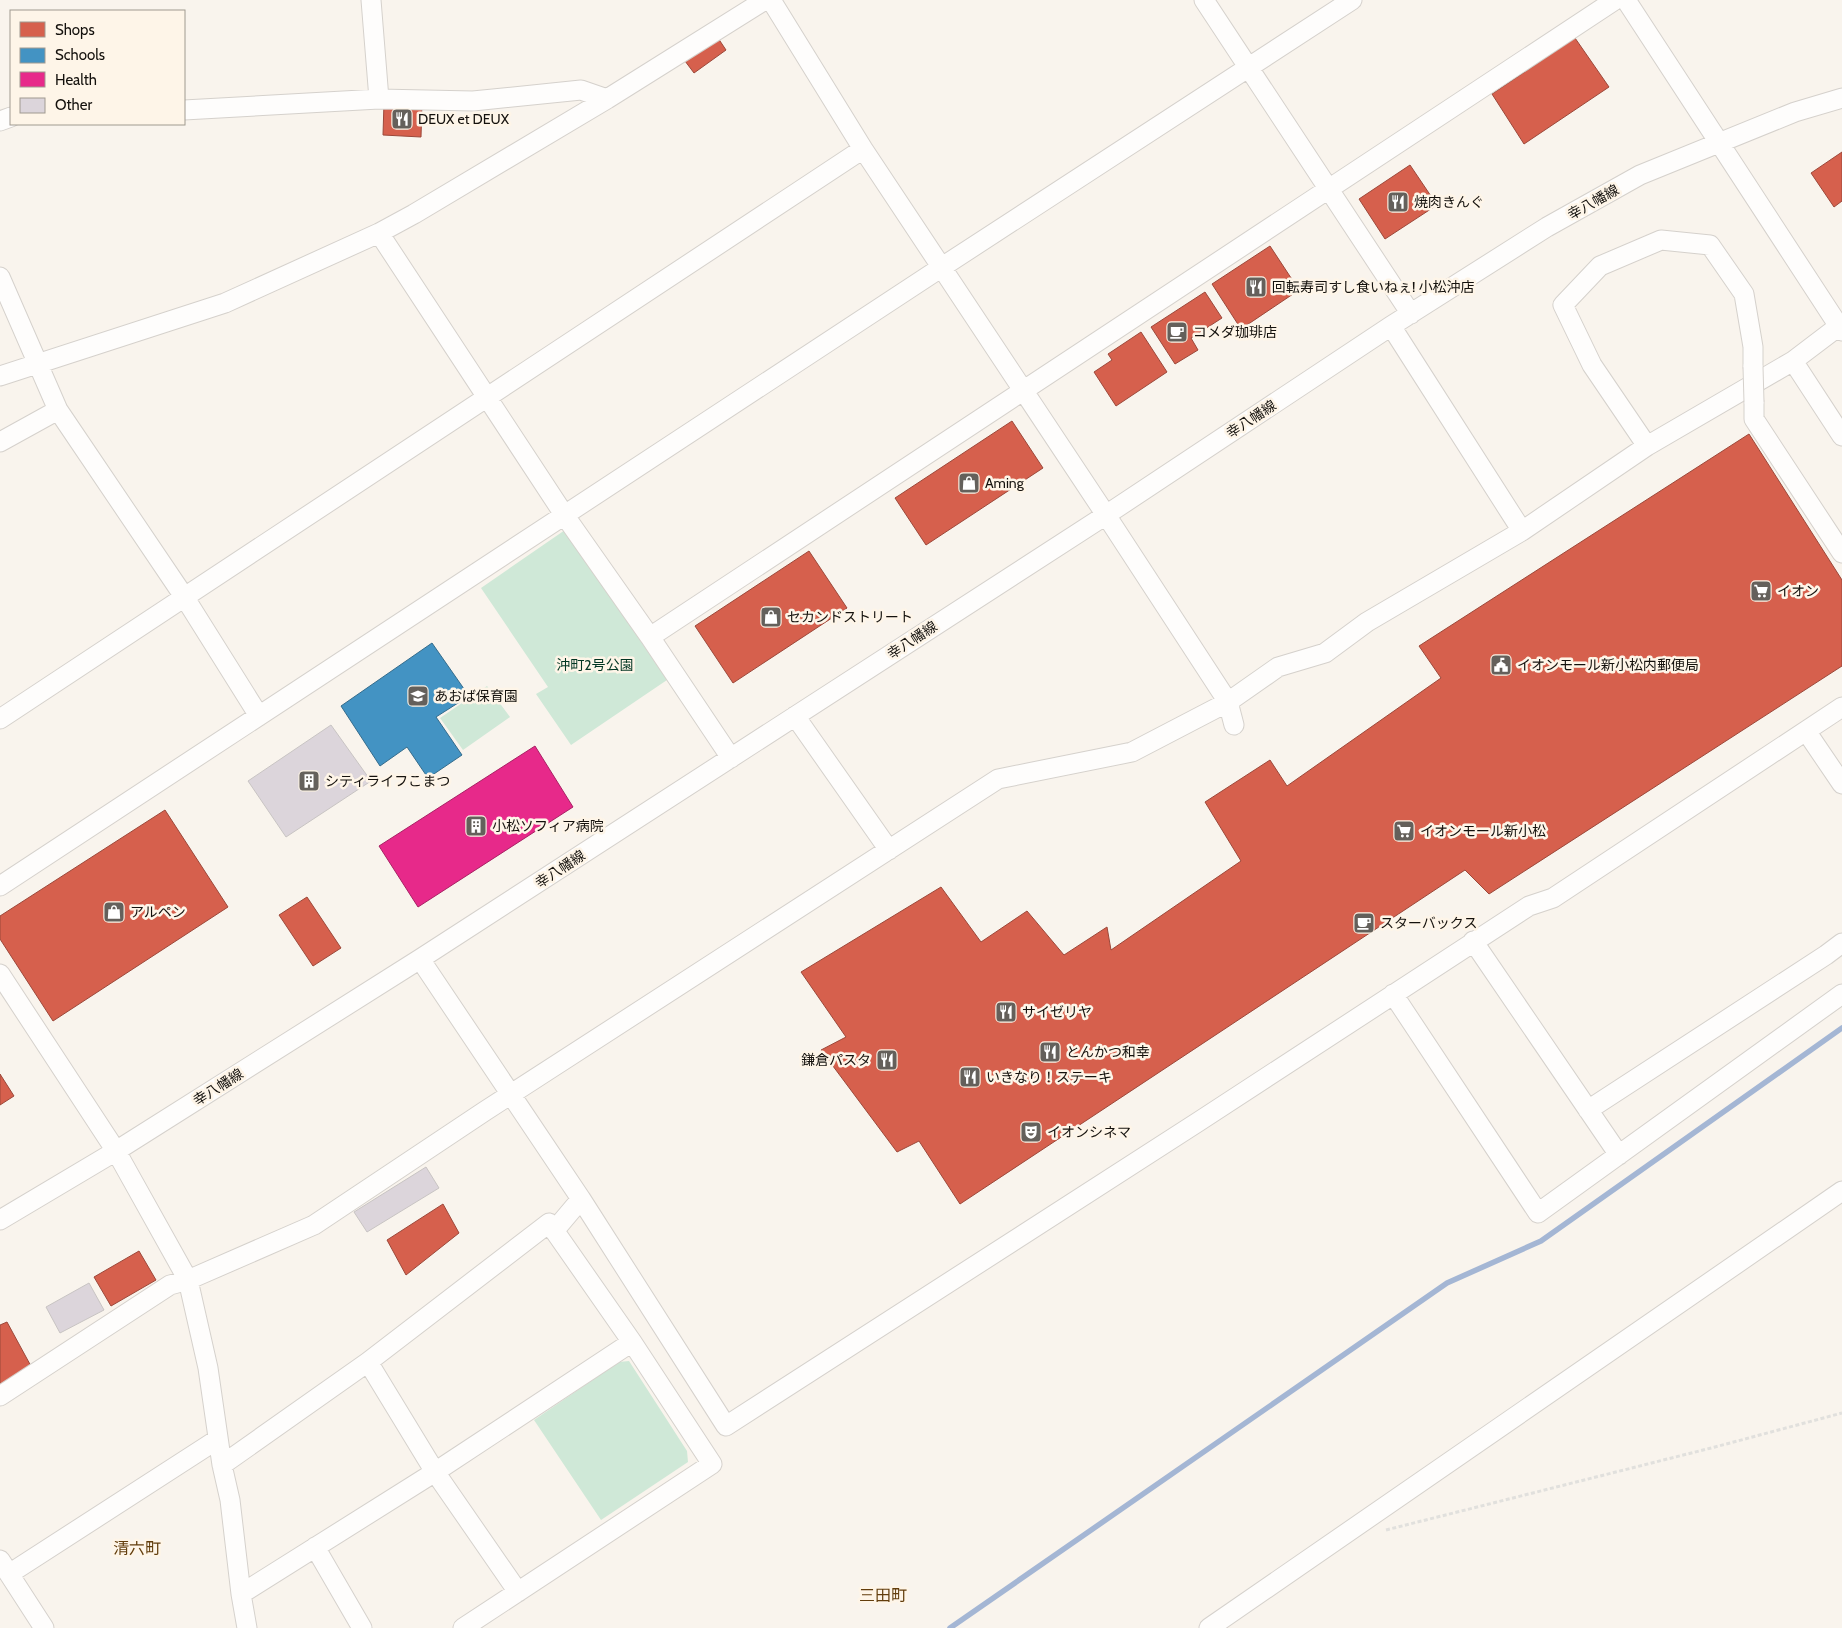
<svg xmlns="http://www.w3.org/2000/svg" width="1842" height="1628" font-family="Cabin,'Noto Sans JP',sans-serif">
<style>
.green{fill:#cfe8d7}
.shops{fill:#d6604d;stroke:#9c483a}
.schools{fill:#4393c3;stroke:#356c8c}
.health{fill:#e7298a;stroke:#a82264}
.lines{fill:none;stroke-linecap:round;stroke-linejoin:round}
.stream{stroke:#a4b6d4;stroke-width:5.5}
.building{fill:#dcd5db;stroke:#c8c4c3}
.minor-casing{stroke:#d5d1cc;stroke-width:21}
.path{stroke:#e1e0dd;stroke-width:3;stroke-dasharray:4 2.5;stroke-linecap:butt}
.minor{stroke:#fefdfc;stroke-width:19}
.minor-bridge-casing{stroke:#d5d1cc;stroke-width:21;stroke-linecap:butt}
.minor-bridge{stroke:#fefdfc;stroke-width:19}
.labels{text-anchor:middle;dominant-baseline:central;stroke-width:5;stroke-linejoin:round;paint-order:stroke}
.poi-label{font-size:14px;fill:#14110d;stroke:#fef5e8;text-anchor:start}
.street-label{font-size:14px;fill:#14110d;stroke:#fef5e8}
.park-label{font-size:14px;fill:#023623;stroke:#fef5e8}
.quarter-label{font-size:16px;fill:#623d0c;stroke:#fef5e8}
</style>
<rect width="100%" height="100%" fill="#f9f4ed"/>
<!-- green -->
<path class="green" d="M565 530 667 680 571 745 536 694 548 687 481 588Z
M487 686 510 717 463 750 440 718Z
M629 1361 687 1451 688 1462 601 1520 534 1420 619 1362Z"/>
<!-- shops -->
<path class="shops" d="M718 38 726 50 694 73 685 61Z
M1575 38 1609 87 1524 144 1492 94Z
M384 102 422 103 421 137 383 135Z
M1842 152V201L1834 207 1811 173Z
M1410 165 1437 205 1385 239 1359 199Z
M1270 246 1299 290 1241 329 1212 284Z
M1205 292 1222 318 1191 338 1198 350 1175 364 1151 327Z
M1141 332 1167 372 1116 406 1094 372 1112 360 1108 354Z
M1012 421 1043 468 926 545 895 498Z
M1749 434 1842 580V666L1489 894 1465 870 960 1204 919 1141 897 1152 821 1050 846 1037 801 972 941 887 981 942 1027 911 1064 955 1107 927 1111 950 1241 861 1205 802 1270 760 1287 786 1441 678 1419 646Z
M809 551 847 608 733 683 695 626Z
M165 810 228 907 53 1021 0 939V916Z
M307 897 341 948 313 966 279 915Z
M0 1074 14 1096 0 1105Z
M443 1204 459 1233 406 1275 387 1240Z
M139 1251 156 1280 111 1306 94 1277Z
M7 1322 32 1368 0 1386V1325Z"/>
<!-- schools -->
<path class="schools" d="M432 643 469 696 436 717 462 755 428 778 407 747 380 766 341 706Z"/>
<!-- health -->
<path class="health" d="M535 746 573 807 418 907 379 846Z"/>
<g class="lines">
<!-- stream -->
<path class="stream" d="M950 1628 1447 1283 1541 1241 1842 1028"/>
</g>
<!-- building -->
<path class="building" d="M331 725 371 781 286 837 248 781Z
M426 1167 439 1188 367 1232 354 1212Z
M89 1283 104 1310 60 1333 46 1307Z"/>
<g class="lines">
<!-- minor casing -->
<g class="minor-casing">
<path id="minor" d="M371 0 379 99
M771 0 863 149 1106 515 1228 702 1234 725
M1204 0 1411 314
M1626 0 1842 331
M184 110 379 99 473 101 581 90 607 99
M0 121 11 117
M379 233 565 516 650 637 731 758
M0 277 58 410 185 598 259 716
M1391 326 1522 531
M1839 326 1793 361 1842 436
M0 376 225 303 379 233 414 214 607 99 765 0
M1754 402V419L1842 553
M0 442 58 410
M1647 446 1592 365 1563 305 1600 266 1661 240 1710 245 1744 294 1753 347V367
M650 637 1615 0
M795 716 889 850
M0 719 863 149
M1806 731 1842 784
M0 886 942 267 1352 0
M1473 941 1619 1155
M420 959 581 1199
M0 974 116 1151 188 1280 208 1368 222 1465 230 1500 241 1594 247 1628
M1393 994 1538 1213 1842 994
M1588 1110 1826 955 1842 943
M0 1220 116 1151 420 959 1106 515 1391 326 1547 227 1640 175 1795 112 1842 98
M554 1231 581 1199 726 1426 1198 1122 1529 906 1553 898 1842 707
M368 1362 435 1472 518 1592
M0 1396 170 1285 188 1280 314 1225 485 1111 998 779 1132 752 1228 702 1278 667 1325 653 1367 622 1522 531 1647 446 1793 361
M222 1465 368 1362 549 1223 632 1342 712 1464 463 1628
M315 1547 362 1628
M0 1560 44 1628
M9 1574 218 1439
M241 1594 435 1472 632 1342
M1209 1628 1842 1191"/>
</g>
<!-- path -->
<path class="path" d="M1386 1530 1715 1447 1842 1413"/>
<!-- minor -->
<use href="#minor" class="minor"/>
<!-- minor-bridge casing -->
<g class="minor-bridge-casing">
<path id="minor-bridge" d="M1753 367 1754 402"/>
</g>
<!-- minor-bridge -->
<use href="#minor-bridge" class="minor-bridge"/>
</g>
<!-- icons -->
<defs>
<g id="restaurant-square" transform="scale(1.125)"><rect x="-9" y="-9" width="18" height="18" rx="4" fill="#64605b" stroke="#fef5e8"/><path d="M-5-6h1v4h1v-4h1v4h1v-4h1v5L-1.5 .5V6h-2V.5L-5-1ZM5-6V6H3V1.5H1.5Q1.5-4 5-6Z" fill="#fff"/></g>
<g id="cafe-square" transform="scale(1.125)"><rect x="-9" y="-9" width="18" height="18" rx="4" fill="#64605b" stroke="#fef5e8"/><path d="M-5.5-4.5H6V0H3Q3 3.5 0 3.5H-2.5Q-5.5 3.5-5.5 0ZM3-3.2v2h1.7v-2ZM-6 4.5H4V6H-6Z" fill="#fff"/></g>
<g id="shop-square" transform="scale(1.125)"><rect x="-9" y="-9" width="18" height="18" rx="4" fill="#64605b" stroke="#fef5e8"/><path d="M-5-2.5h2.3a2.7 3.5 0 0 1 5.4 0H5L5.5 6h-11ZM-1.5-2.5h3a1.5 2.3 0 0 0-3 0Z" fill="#fff"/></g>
<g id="supermarket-square" transform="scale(1.125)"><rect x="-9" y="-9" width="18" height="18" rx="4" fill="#64605b" stroke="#fef5e8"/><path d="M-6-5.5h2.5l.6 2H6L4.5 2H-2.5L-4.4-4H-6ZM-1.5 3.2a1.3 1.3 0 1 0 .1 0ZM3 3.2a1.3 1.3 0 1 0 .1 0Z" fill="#fff"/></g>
<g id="civic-square" transform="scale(1.125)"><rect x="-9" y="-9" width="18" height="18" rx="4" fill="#64605b" stroke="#fef5e8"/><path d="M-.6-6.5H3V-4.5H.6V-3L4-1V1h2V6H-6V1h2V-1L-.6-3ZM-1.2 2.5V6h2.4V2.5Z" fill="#fff"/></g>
<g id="school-square" transform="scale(1.125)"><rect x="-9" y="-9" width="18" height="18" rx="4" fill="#64605b" stroke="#fef5e8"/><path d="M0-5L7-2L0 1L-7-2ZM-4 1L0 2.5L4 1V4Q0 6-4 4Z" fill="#fff"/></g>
<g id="building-square" transform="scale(1.125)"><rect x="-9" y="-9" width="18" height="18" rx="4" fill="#64605b" stroke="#fef5e8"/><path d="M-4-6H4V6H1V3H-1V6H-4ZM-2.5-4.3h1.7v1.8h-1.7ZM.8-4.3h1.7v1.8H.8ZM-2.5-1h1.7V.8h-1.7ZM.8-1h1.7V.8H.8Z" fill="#fff"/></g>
<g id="theatre-square" transform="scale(1.125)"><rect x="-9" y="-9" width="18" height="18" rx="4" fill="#64605b" stroke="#fef5e8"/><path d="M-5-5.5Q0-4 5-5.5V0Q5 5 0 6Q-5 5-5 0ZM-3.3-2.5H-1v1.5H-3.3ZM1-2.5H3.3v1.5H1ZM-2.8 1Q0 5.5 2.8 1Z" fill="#fff"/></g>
</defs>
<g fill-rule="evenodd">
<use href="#restaurant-square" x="402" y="119"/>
<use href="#restaurant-square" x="1398" y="202"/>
<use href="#restaurant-square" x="1256" y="287"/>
<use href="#cafe-square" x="1177" y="332"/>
<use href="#shop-square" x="969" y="483"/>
<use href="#supermarket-square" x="1761" y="591"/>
<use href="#shop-square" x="771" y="617"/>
<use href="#civic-square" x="1501" y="665"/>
<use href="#school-square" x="418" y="696"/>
<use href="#building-square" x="309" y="781"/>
<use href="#building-square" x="476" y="826"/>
<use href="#supermarket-square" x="1404" y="831"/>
<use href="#shop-square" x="114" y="912"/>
<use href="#cafe-square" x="1364" y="923"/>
<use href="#restaurant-square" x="1006" y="1012"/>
<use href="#restaurant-square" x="1050" y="1052"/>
<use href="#restaurant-square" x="887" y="1060"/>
<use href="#restaurant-square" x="970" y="1077"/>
<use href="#theatre-square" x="1031" y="1132"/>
</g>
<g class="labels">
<!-- poi labels -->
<g class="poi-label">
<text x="418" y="119">DEUX et DEUX</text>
<text x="1414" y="202">焼肉きんぐ</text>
<text x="1272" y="287">回転寿司すし食いねぇ! 小松沖店</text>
<text x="1193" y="332">コメダ珈琲店</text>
<text x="985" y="483">Aming</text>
<text x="1777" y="591">イオン</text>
<text x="787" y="617">セカンドストリート</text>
<text x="1517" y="665">イオンモール新小松内郵便局</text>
<text x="434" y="696">あおば保育園</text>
<text x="325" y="781">シティライフこまつ</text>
<text x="492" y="826">小松ソフィア病院</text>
<text x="1420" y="831">イオンモール新小松</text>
<text x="130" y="912">アルペン</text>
<text x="1380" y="923">スターバックス</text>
<text x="1022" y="1012">サイゼリヤ</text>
<text x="1066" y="1052">とんかつ和幸</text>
<text x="871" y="1060" text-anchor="end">鎌倉パスタ</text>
<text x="986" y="1077">いきなり！ステーキ</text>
<text x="1047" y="1132">イオンシネマ</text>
</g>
<!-- street labels -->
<g class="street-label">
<text transform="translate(1593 202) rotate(-29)">幸八幡線</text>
<text transform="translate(1251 419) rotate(-33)">幸八幡線</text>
<text transform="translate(912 640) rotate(-33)">幸八幡線</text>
<text transform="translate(560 869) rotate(-33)">幸八幡線</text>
<text transform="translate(218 1087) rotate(-32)">幸八幡線</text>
</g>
<!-- park labels -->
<g class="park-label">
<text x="595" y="665">沖町2号公園</text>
</g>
<!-- quarter labels -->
<g class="quarter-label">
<text x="137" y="1548">清六町</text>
<text x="883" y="1595">三田町</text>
</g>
</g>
<!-- legend -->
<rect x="10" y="10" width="175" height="115" fill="#fef5e8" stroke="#a09a90"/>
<rect x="20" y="22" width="25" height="15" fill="#d6604d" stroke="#a09a90"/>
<text x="55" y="35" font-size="15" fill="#14110d">Shops</text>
<rect x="20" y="48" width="25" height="15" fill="#4393c3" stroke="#a09a90"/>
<text x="55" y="60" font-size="15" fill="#14110d">Schools</text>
<rect x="20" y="72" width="25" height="15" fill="#e7298a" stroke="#a09a90"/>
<text x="55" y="85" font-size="15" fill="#14110d">Health</text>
<rect x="20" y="98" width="25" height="15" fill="#dcd5db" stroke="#a09a90"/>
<text x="55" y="110" font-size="15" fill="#14110d">Other</text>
</svg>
